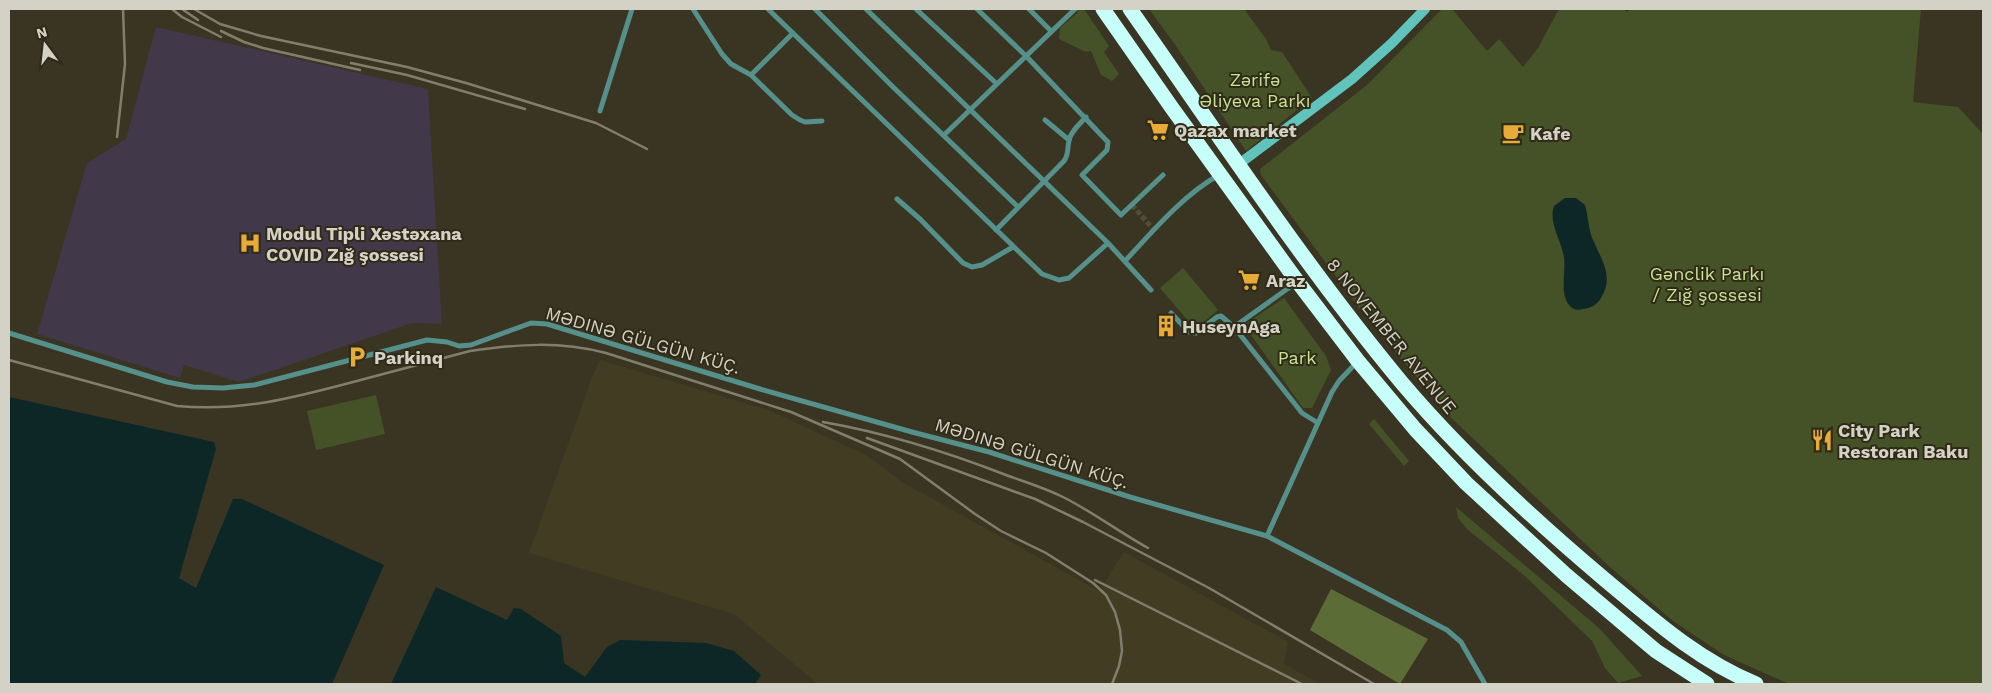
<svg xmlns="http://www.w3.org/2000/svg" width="1992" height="693" font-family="'Work Sans',sans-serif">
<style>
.built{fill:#423d22}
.medical{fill:#413849}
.green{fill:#455227}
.forest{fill:#5c6c37}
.water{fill:#0d2727}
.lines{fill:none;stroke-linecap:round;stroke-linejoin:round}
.street-tunnel{stroke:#504d3b;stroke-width:5;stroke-dasharray:5 2.5;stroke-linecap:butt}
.street{stroke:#55908b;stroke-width:5}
.secondary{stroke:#60c3bc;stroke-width:10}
.highway{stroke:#c8fef9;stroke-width:15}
.rail{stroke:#817e6e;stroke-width:2.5}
.labels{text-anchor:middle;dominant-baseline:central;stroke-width:4;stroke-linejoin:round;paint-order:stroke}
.park-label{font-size:18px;fill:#c8e392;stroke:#2f2b18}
.poi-label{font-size:18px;font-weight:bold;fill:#d4d2c6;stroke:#2f2b18;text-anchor:start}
.street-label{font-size:18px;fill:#d4d2c6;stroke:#2f2b18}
</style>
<rect width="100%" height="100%" fill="#393522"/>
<!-- built -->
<path class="built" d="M600 360 768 410 866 455 902 482 1099 591 1124 552 1288 642 1284 664 1320 684H818L734 614 529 553 593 375Z"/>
<!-- medical -->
<path class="medical" d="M156 27 428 89 442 324 412 323 239 382 184 365 180 378 37 334 87 163 126 139Z"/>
<!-- green -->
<path class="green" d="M1075 9H1084L1109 46 1104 52 1119 74 1112 81 1101 75 1091 51 1086 52 1059 39 1060 28 1078 12Z
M1149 9H1244L1266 39 1271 50 1282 52 1312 98 1246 151 1176 46Z
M1442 9H1452L1487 51 1499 39 1523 67 1538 48 1559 9H1624L1627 12 1630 9H1921L1913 102 1958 107 1983 134V684H1789L1724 655 1673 621 1611 568 1446 413 1360 309 1261 175 1260 169 1367 85Z
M1183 268 1218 310 1195 329 1160 288Z
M1284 298 1326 356 1331 370 1312 408H1303L1244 325Z
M376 395 385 434 316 450 307 411Z
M1374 419 1409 461 1404 466 1369 424Z
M1456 507 1600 629 1642 676 1618 683 1605 668 1592 641 1526 577 1467 529 1458 518Z"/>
<!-- forest -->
<path class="forest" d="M1331 589 1428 639 1400 684 1310 630Z"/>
<!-- water -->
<path class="water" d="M1565 198H1576L1585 205C1588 215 1588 225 1591 235 1598 254 1615 275 1602 296 1599 302 1595 306 1588 308 1582 309 1575 312 1570 306 1559 295 1566 272 1564 258 1562 241 1548 223 1554 206Z
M9 397 214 442 216 449 179 578 196 588 233 499H242L384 565 332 684H9Z
M436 587 507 620 514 608 521 609 561 636 564 663 585 677 607 647 620 640 706 643 734 651 761 675 755 684H391Z"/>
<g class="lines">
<!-- street-tunnel -->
<path class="street-tunnel" d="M1132 205 1154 230"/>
<!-- street -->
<path class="street" d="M693 9 722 54 731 64 751 75 792 115 800 120 805 122 822 121
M768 9 1042 274 1059 280 1069 278 1108 243
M815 9 892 86 1018 207
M866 9 1108 243 1151 290
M916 9 997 84
M977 9 1026 56 1105 139 1108 142 1107 150 1082 175 1121 215 1163 175
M1029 9 1051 31
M751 75 793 33
M600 111 632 9
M1045 120 1069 140
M944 135 1075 9
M897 199 920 219 963 263 972 267 982 265 1013 247
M996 230 1064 161C1069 154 1067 149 1069 141 1070 132 1080 124 1086 117
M1125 261C1152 232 1184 194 1219 175
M1171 313 1189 332 1196 333 1217 317 1221 316 1234 327 1302 413 1318 423
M1234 327 1297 282
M9 333 167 382 193 387 223 388 254 385 427 340 447 342 459 346 471 345 531 323 547 324 760 389 912 432 989 452 1130 497 1267 536
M1357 362 1339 381 1332 392 1267 536 1447 630 1461 642 1485 684"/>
<!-- secondary -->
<path class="secondary" d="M1239 164 1352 79 1392 43 1425 9"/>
<!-- highway -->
<path class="highway" d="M1103 9 1172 108 1297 281 1358 361 1415 429 1466 483 1566 575 1656 651 1707 684
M1130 9C1218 134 1304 265 1402 383 1462 454 1532 518 1603 578 1651 618 1697 660 1756 684"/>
<!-- rail -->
<path class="rail" d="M172 9 182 17 221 37
M182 9 198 20
M194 9 220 24 261 36 407 67 466 83 596 123 647 149
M221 31 244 42 263 48 360 70
M351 63 407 75 525 109
M117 137 125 64 123 9
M9 360 177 406C240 412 293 398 353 382 392 372 431 361 470 351 519 344 558 341 606 353L791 412 900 459 975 514 1001 531 1046 553 1093 583 1106 595 1115 612 1120 630 1122 651 1119 666 1112 684
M823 422C886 433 947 452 1006 475 1025 482 1045 488 1063 497 1093 512 1119 532 1148 548
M867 438 1035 499 1083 522 1209 588 1374 684
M1095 580 1302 684"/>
</g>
<!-- icons -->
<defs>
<g id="supermarket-bare" transform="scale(1.725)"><path d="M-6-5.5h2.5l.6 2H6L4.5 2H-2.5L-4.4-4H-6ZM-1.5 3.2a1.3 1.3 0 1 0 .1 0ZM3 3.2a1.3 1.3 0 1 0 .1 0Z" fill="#e9ab38" stroke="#2f2b18" stroke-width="2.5" paint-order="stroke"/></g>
<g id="cafe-bare" transform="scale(1.725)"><path d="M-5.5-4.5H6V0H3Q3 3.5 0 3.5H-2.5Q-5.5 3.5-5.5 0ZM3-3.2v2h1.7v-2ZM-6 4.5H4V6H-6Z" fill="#e9ab38" stroke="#2f2b18" stroke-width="2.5" paint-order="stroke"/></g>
<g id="hospital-bare" transform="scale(1.725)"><path d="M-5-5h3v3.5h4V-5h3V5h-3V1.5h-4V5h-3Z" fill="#e9ab38" stroke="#2f2b18" stroke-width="2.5" paint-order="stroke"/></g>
<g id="building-bare" transform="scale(1.725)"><path d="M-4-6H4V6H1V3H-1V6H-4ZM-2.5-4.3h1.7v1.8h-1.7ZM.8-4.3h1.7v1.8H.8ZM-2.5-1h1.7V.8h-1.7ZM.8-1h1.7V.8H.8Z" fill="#e9ab38" stroke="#2f2b18" stroke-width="2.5" paint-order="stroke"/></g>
<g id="parking-bare" transform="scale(1.725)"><path d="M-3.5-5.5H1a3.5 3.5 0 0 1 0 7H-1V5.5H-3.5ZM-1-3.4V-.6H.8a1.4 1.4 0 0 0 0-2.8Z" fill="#e9ab38" stroke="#2f2b18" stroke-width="2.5" paint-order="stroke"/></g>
<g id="restaurant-bare" transform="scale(1.725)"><path d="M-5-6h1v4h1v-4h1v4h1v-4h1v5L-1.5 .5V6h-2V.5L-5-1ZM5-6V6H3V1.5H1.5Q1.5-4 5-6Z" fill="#e9ab38" stroke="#2f2b18" stroke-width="2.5" paint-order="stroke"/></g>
</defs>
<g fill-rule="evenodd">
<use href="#supermarket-bare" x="1158" y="130"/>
<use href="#cafe-bare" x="1513" y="133"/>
<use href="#hospital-bare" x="250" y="243"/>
<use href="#supermarket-bare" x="1249" y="280"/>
<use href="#building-bare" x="1166" y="326"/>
<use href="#parking-bare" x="357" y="357"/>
<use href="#restaurant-bare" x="1822" y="440"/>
</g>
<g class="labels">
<!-- park labels -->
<g class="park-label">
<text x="1255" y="79">Zərifə<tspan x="1255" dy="21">Əliyeva Parkı</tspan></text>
<text x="1707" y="273">Gənclik Parkı<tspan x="1707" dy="21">/ Zığ şossesi</tspan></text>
<text x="1297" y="357">Park</text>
</g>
<!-- poi labels -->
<g class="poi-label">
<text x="1174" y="130">Qazax market</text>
<text x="1530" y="133">Kafe</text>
<text x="266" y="233">Modul Tipli Xəstəxana<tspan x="266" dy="21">COVID Zığ şossesi</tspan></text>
<text x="1266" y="280">Araz</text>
<text x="1182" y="326">HuseynAga</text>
<text x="374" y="357">Parkinq</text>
<text x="1838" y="430">City Park<tspan x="1838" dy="21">Restoran Baku</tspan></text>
</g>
<!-- street labels -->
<g class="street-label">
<text transform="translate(1392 336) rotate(51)">8 NOVEMBER AVENUE</text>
<text transform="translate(643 340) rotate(16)">MƏDINƏ GÜLGÜN KÜÇ.</text>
<text transform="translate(1032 453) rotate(17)">MƏDINƏ GÜLGÜN KÜÇ.</text>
</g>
</g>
<!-- border -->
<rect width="1992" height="693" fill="none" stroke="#d4d2c6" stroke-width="20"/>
<!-- north arrow -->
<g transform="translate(45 45) rotate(345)" stroke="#2f2b18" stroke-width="4" paint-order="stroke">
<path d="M0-4L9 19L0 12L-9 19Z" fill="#d4d2c6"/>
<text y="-8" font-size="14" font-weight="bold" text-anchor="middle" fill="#d4d2c6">N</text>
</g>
</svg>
